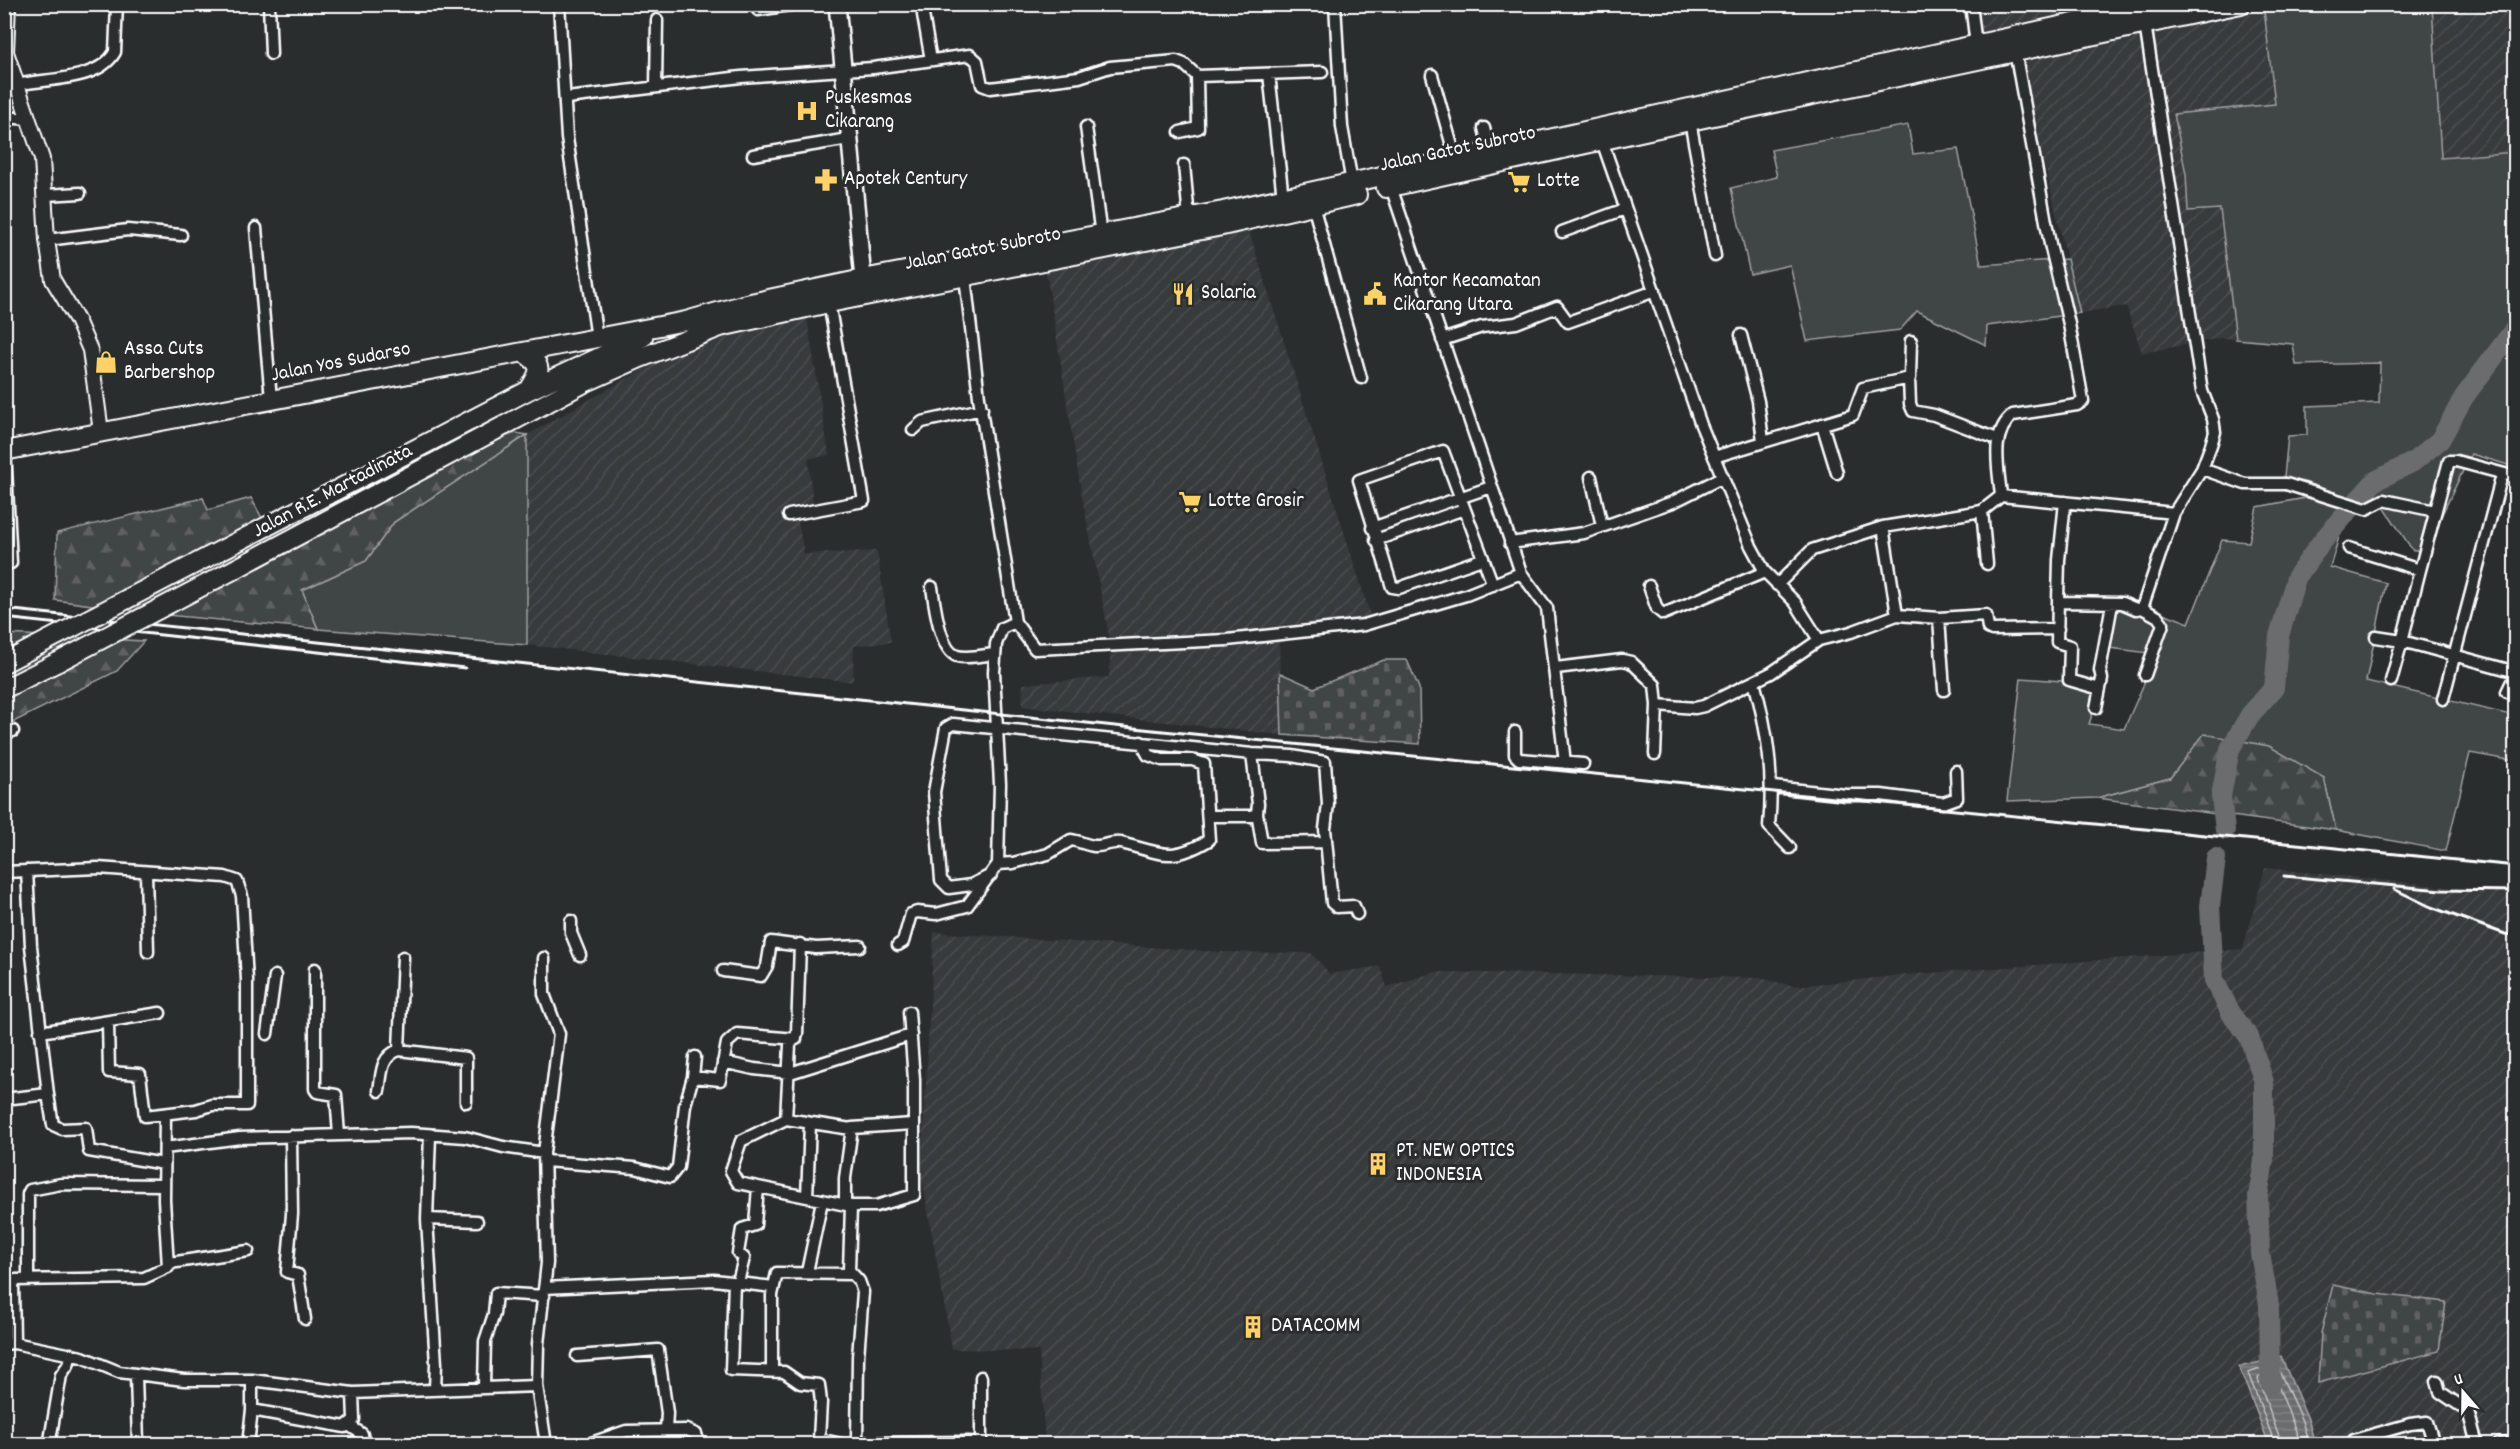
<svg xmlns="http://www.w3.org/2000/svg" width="2520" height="1449" font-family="Dekko,sans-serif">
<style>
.industrial{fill:url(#industrial-furrows)}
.green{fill:#414445;stroke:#a0a2a2;stroke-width:1.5}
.forest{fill:url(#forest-firs);stroke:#a0a2a2;stroke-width:1.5}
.cemetery{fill:url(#cemetery-stones);stroke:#a0a2a2;stroke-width:1.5}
.water{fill:url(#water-rules);stroke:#a6a7a7;stroke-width:1.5}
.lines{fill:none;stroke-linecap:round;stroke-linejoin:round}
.shore{stroke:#c3c4c5;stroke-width:1.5}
.river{stroke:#6a6c6d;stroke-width:20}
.minor-casing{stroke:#fff;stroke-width:15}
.tertiary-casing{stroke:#fff;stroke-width:18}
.secondary-casing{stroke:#fff;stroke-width:20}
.trunk-casing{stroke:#fff;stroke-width:22}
.minor{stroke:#2a2d2e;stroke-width:10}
.tertiary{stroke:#2a2d2e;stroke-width:14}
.secondary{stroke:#2a2d2e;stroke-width:15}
.trunk{stroke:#2a2d2e;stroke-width:18}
.rail{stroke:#fff;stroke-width:3}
.trunk-bridge-casing{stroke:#fff;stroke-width:22;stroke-linecap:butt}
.trunk-bridge{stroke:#2a2d2e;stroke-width:18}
.labels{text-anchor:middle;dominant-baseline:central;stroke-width:6;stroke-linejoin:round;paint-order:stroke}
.poi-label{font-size:21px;fill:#fff;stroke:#2a2d2e;text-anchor:start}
.street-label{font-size:21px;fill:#fff;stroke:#2a2d2e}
</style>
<defs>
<pattern id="industrial-furrows" width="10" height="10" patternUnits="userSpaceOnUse" patternTransform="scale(1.5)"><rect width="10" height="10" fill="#373a3b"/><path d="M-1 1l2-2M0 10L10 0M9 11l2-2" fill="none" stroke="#4b4e4f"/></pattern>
<pattern id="forest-firs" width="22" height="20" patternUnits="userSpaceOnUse" patternTransform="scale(1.5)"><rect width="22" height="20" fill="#414445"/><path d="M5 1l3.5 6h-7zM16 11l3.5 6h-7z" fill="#5e6061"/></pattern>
<pattern id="cemetery-stones" width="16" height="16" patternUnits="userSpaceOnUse" patternTransform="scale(1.5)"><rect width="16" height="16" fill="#414445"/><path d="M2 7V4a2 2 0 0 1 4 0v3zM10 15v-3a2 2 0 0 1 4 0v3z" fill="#5e6061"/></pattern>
<pattern id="water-rules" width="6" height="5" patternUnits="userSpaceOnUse" patternTransform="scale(1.5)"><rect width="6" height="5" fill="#6a6c6d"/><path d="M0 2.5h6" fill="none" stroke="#808283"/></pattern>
</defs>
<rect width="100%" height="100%" fill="#2a2d2e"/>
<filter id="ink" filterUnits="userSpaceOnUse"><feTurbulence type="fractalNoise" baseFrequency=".0167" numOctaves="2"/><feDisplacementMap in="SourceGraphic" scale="12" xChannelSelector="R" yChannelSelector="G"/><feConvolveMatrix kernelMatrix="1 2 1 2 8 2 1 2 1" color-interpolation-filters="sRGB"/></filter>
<g filter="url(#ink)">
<!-- industrial -->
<path class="industrial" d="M1972 5H2263L2275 104 2174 114 2186 174 2188 211 2220 209 2236 339 2221 338 2142 353 2126 306 2080 313 2019 58 1981 66Z
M2432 5H2515V152L2441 159Z
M1249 231 1375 630 1279 640 1282 735 1022 706 1023 684 1109 677 1111 646 1081 491 1045 265Z
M806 311 829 455 808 459 813 503 795 505 804 554 877 551 891 642 854 646 853 682 527 645V435L656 362 716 334Z
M2265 868 2515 894V1444H1045L1039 1351 952 1349 921 1172 934 932 1220 952 1311 953 1330 974 1380 966 1387 987 1435 972 1759 978 1795 986 1916 974 2243 949Z"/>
<!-- green -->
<path class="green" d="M2291 4 2432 5 2441 158 2515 152V467L2471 454 2425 550 2413 551 2376 495 2352 493 2330 567 2386 583 2366 681 2515 716V761L2470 753 2446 851 2336 830 2324 778 2205 735 2170 778 2097 798 2007 801 2021 678 2102 684 2089 724 2124 729 2157 654 2110 648 2119 596 2189 623 2222 540 2249 542 2257 507 2305 498 2308 483 2284 477 2288 436 2307 435V406L2379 403 2380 363 2296 365 2293 344 2236 339 2220 209 2188 211 2186 174 2174 114 2275 104 2264 10Z
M1908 125 1913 154 1958 149 1981 265 2067 259 2080 313 1987 326 1986 345 1917 311 1900 330 1807 341 1790 265 1750 274 1731 188 1777 177 1771 150Z
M527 435V645L318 629 302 590 366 561 394 522Z"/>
<!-- forest -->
<path class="forest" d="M516 433 527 435 394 522 366 561 302 590 318 629 166 615 55 600 57 533 203 498 208 510 251 498 282 554 504 437Z
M5 634 144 641 117 671 5 726Z
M2204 734 2269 746 2324 778 2336 830 2097 798 2170 778Z"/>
<!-- cemetery -->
<path class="cemetery" d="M1384 660H1407L1419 688 1420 744 1282 735 1280 673 1314 688Z
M2333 1285 2377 1294 2446 1302 2439 1351 2318 1383 2321 1333Z"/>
<!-- water -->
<path class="water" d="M2281 1357 2308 1419 2315 1444H2269L2239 1367Z"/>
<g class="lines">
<!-- shore -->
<path class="shore" d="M2275 1444 2248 1373 2276 1364 2302 1421 2309 1444
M2282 1444 2258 1379 2260 1376 2271 1373 2274 1375 2301 1444"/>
<!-- river -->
<path class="river" d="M2225 830 2221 796 2230 749 2250 715 2274 688 2279 636 2296 578 2322 541 2375 481 2413 462 2440 440 2464 397 2516 327
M2216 858 2210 906 2214 980 2231 1013 2249 1037 2264 1082V1160L2258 1196 2260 1253 2269 1305 2270 1384"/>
<!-- minor casing -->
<g class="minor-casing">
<path id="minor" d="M269 4 271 54
M559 4 567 138 597 338
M1335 4 1342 127 1352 183
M1971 4 1976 45
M758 10 796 4
M923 15 931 60
M1269 74 1283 198
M1432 75 1456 160
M16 85C46 78 98 82 115 52L117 4
M656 87 657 20
M567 98 741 77 873 68 970 55 977 61 982 85 990 88 1079 77 1110 67 1176 61 1184 64 1197 76 1322 72
M4 117 29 119
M1690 121 1715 256
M1086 127 1101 235
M1484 128 1490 152
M1180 132 1198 128 1197 76
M1602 141 1701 425 1751 546 1765 572 1795 602 1819 640
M753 155 849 139
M1184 165 1189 218
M1391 187 1521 573 1547 608 1565 763
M46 195 80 193
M1313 205 1361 378
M256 228 271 399
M1562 232 1625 209
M47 240 128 230 181 235
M965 277 979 397 1015 622 1035 649 1227 640 1364 625 1466 595 1521 573
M1741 335 1758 401 1763 441
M1442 340 1482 327 1516 323 1557 307 1568 322 1655 291
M1909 378 1910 404 1913 411 1934 415 1997 439
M1822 424 1837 473
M913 430 922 422 982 409
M5 450 11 563
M1714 457 1853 415 1863 388 1910 378 1911 341
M2202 469 2245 484H2286L2366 509 2384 500 2435 511
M1591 477 1602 526
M2001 496 2174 513
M2065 502 2059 560 2057 642 2070 646 2069 680 2100 689
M1982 511 1987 564
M789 515 864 501 829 303
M1883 527 1897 615
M1372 528 1491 487
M1376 540 1464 509
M1510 543 1584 533 1673 502 1723 477
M2349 548 2420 570 2402 641 2516 672
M1482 559 1399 588 1392 587 1359 480 1443 451 1493 585
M2420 570 2449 461H2456L2516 477
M1777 585 1812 550 1883 527 1982 511 2001 496C1999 470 1989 434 2013 415L2077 405 2083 401 2069 324 2050 244 2015 51
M1649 586 1657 609 1663 614 1765 572
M932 587C934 602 940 651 957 656 968 659 984 655 995 654
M2059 602 2122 603 2136 609 2142 608 2174 513 2202 469 2211 445 2215 432 2213 419 2202 391 2145 24
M2142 608 2158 617 2163 624 2145 675
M1939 618 1944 690
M2376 637 2402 641 2391 681
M1556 668 1622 660 1631 662 1655 685 1657 705 1655 754
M1754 682C1768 731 1774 776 1769 826L1790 848
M2507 692 2516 673
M2443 699 2502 475
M1657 705 1695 708 1704 706 1771 673 1819 640 1851 632 1897 615 1939 618 1986 615 1988 628 1992 630 2058 629
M2096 708 2102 679 2100 670 2112 604
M1515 732V755L1519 759 1583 764
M4 734 13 731
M1773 787 1846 795H1881L1943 803 1957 798 1956 771
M1257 813 1262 843 1326 842
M1208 816H1252L1257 813 1258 804 1252 754
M998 864 1013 863 1048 854 1071 840C1079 841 1086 845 1094 846 1103 847 1112 841 1121 843 1161 853 1171 863 1209 840L1204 764 1192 760H1162L1148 755 1141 742
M4 872 98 868 225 877 237 881 242 896 247 980V1105H212L196 1110 145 1116 140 1074 109 1072 108 1022
M146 872 148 952
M991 875 971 885 949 888 941 880 934 792 946 728 953 724 1252 754 1292 756 1325 762 1328 804 1325 829 1332 903 1337 907 1354 906 1357 914
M571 921V933L580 955
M800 944 797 1034 790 1045 786 1119 741 1141 731 1171 738 1183 851 1206H876L914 1195V1080L909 1012
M898 945 903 942 911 914 917 912 936 914 967 906 998 864 1000 784 994 672 996 644 1002 628 1015 622
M544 958V994L559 1034 544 1153 547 1263 538 1344 537 1386 546 1444
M315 969V1089L317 1092 336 1095 339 1135
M723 971 761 976 767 966 771 942 816 948 860 946
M40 1032 160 1013
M267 1034 275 976
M399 1050 466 1058V1102
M723 1062 754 1069 790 1073 911 1035
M693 1077 695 1057
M379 1091C382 1074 380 1057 399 1050L403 957
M48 1094 53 1125 62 1129 86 1128 89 1151 164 1164
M4 1099 48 1094 31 946 27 871
M786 1119 851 1129
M430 1135 427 1219 436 1364 435 1389
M291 1136 292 1214 287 1272 298 1275 305 1319
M165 1148 240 1138 411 1133 465 1137 503 1147 544 1153
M545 1161 635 1168 670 1177 678 1167 685 1105 693 1077 720 1080 727 1043 737 1034 796 1039
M807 1197 810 1124
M845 1205V1178L852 1128 913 1124
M851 1206 849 1270 859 1281 863 1292 858 1357 857 1444
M427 1219 477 1221
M170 1263 248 1251
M807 1272 822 1201
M28 1280V1194L30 1190 61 1184 164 1185
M734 1282 731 1370 784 1372 800 1383 819 1385 821 1402 819 1439 841 1444
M738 1282 744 1258 738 1253 742 1229 755 1225 758 1187
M544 1288 714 1280 773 1287
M14 1343 13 1280 144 1278 168 1267 164 1200 165 1115
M4 1344 14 1343 82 1357 119 1372 184 1380H252L353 1393 537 1386
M577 1356 658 1350 667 1413 666 1430
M772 1371V1295L777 1273 851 1274
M136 1375 138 1444
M252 1380V1410L345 1427 354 1420 353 1393
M2437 1381 2440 1392 2468 1411 2477 1444
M484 1387 485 1341 494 1314 496 1293 544 1296
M350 1426 362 1434 363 1444
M50 1440 61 1375 68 1365 71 1354
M2354 1440 2410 1424 2427 1422 2434 1444
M857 1443 969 1442 981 1444
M248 1444 252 1410
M588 1444 626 1431 687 1430 696 1434 699 1444
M981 1444V1377
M2499 1444 2516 1443"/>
</g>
<!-- tertiary casing -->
<g class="tertiary-casing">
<path id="tertiary" d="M8 4 6 52 42 159 47 240 53 280 77 320 90 350 101 432"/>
</g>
<!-- secondary casing -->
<g class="secondary-casing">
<path id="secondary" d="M837 4 863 279"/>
</g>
<!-- trunk casing -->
<g class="trunk-casing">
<path id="trunk" d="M1386 188 1690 121 2241 4
M523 352C543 366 542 369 529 390
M4 451 686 321 746 304 863 279 1223 211 2160 4
M206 558 529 390 643 337
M237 568 584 383 640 358 720 327 829 303 1222 226 1357 195
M4 663 31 649
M4 689 58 662"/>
</g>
<!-- minor -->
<use href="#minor" class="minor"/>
<!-- tertiary -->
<use href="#tertiary" class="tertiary"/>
<!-- secondary -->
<use href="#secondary" class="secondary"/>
<!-- trunk -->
<use href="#trunk" class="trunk"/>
<!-- rail -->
<path class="rail" d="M4 609 1153 730 2516 866
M4 618 465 668
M2284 876 2442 890 2516 891
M2394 889 2431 907 2505 934 2516 935"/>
<!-- trunk-bridge casing -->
<g class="trunk-bridge-casing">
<path id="trunk-bridge" d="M31 649 206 558
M58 662 237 568"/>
</g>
<!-- trunk-bridge -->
<use href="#trunk-bridge" class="trunk-bridge"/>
</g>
</g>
<!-- icons -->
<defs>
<g id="hospital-bare" transform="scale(1.8)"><path d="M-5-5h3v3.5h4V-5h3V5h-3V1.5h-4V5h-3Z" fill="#ffd166" stroke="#2a2d2e" stroke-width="2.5" paint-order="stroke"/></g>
<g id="pharmacy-bare" transform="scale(1.8)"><path d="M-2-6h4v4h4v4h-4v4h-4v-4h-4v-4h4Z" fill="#ffd166" stroke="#2a2d2e" stroke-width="2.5" paint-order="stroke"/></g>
<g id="supermarket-bare" transform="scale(1.8)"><path d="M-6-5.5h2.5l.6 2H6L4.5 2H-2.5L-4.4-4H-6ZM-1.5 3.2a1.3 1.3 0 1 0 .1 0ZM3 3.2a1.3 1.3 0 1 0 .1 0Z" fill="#ffd166" stroke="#2a2d2e" stroke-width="2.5" paint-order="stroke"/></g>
<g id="restaurant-bare" transform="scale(1.8)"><path d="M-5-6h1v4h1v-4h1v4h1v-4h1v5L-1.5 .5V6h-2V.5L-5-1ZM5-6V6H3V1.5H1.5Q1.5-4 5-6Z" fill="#ffd166" stroke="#2a2d2e" stroke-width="2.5" paint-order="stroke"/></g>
<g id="civic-bare" transform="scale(1.8)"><path d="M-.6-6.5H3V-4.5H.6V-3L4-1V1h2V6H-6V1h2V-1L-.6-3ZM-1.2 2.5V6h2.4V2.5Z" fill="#ffd166" stroke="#2a2d2e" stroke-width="2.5" paint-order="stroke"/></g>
<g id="shop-bare" transform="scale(1.8)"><path d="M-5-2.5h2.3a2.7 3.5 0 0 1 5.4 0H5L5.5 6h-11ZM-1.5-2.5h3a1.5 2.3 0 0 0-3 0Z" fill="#ffd166" stroke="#2a2d2e" stroke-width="2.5" paint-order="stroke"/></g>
<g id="building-bare" transform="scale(1.8)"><path d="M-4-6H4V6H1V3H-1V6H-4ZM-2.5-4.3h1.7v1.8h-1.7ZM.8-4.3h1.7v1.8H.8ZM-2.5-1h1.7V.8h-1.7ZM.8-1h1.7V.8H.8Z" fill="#ffd166" stroke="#2a2d2e" stroke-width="2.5" paint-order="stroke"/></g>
</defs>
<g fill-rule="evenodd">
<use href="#hospital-bare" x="807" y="111"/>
<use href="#pharmacy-bare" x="826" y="180"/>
<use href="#supermarket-bare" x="1519" y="182"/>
<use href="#restaurant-bare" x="1183" y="294"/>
<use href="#civic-bare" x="1375" y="294"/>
<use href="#shop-bare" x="106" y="362"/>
<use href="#supermarket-bare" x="1190" y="502"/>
<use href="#building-bare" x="1378" y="1164"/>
<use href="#building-bare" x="1253" y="1327"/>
</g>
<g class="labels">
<!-- poi labels -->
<g class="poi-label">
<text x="825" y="99">Puskesmas<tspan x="825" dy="24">Cikarang</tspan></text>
<text x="844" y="180">Apotek Century</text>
<text x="1537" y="182">Lotte</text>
<text x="1393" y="282">Kantor Kecamatan<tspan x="1393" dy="24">Cikarang Utara</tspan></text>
<text x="1201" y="294">Solaria</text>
<text x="124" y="350">Assa Cuts<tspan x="124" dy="24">Barbershop</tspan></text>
<text x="1208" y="502">Lotte Grosir</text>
<text x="1396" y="1152">PT. NEW OPTICS<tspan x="1396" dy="24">INDONESIA</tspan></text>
<text x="1271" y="1327">DATACOMM</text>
</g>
<!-- street labels -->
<g class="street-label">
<text transform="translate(1458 150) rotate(-12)">Jalan Gatot Subroto</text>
<text transform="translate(983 250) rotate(-11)">Jalan Gatot Subroto</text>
<text transform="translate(341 363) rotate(-11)">Jalan Yos Sudarso</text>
<text transform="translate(333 492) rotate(-28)">Jalan R.E. Martadinata</text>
</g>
</g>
<!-- margin -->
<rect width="2520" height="1449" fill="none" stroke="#2a2d2e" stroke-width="24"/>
<rect x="12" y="12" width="2496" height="1425" fill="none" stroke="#fff" stroke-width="2" filter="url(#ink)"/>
<!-- north arrow -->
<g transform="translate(2463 1392) rotate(340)" stroke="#2a2d2e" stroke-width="4.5" paint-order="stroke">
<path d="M0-4.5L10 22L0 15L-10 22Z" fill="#ffffff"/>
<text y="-9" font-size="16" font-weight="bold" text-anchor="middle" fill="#ffffff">U</text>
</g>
</svg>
